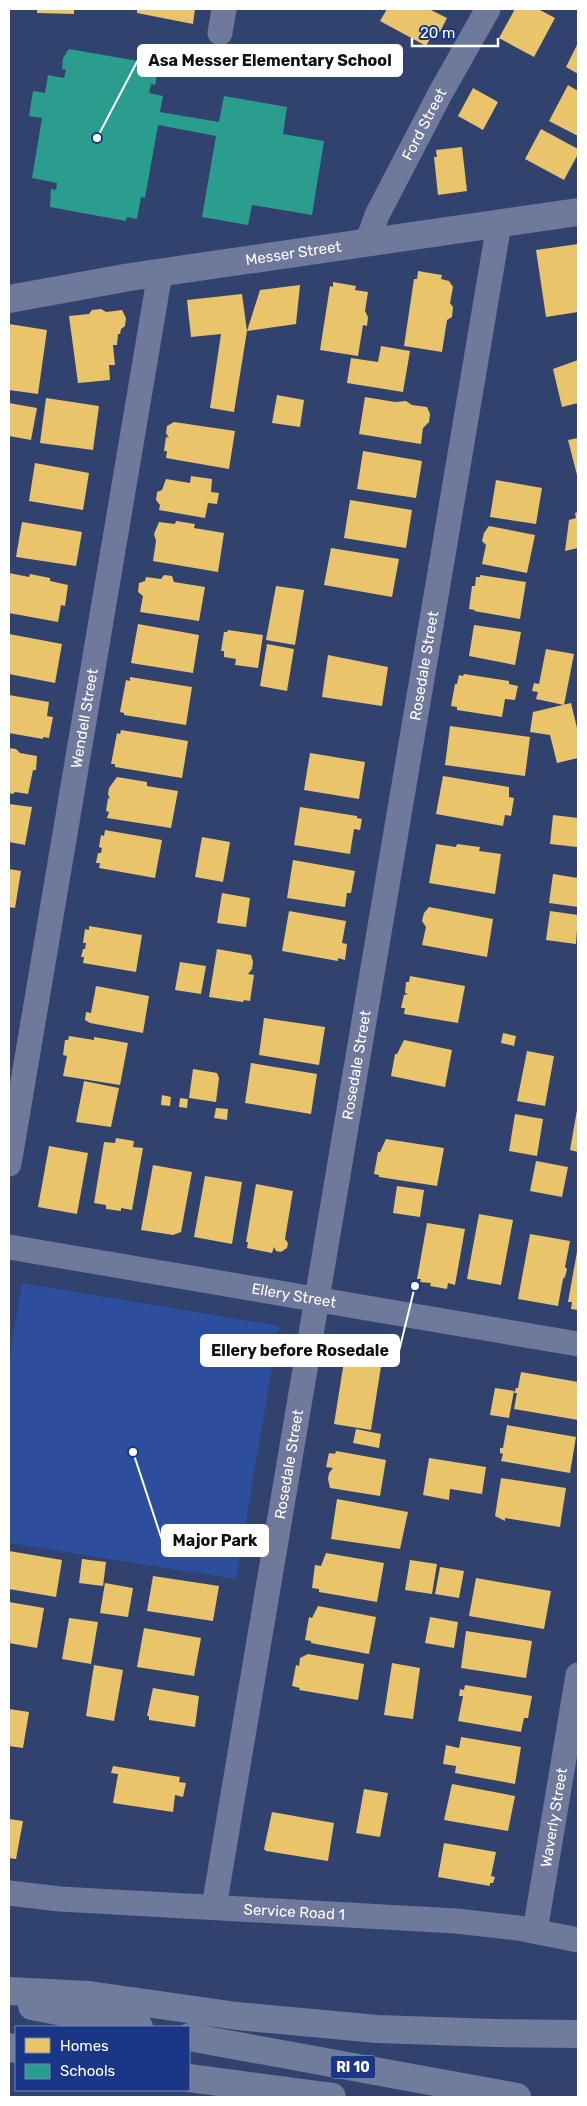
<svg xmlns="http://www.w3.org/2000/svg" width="587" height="2106" font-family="Rubik,sans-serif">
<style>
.green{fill:#2d4d9d}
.homes{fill:#e9c46a}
.schools{fill:#2a9d8f}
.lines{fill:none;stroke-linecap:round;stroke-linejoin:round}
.minor{stroke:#6e799b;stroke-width:25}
.tertiary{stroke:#6e799b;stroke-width:28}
.motorway{stroke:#6f7c9b;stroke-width:28}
.labels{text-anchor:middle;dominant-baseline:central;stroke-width:5;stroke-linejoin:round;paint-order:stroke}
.shield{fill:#193786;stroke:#bac3db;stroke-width:1}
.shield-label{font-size:14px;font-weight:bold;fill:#fff}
.street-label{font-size:15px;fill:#fff;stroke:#193786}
.leader{fill:none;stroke:#fff;stroke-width:2}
.callout-dot{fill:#fff;stroke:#193786;stroke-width:2}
.callout{fill:#fff;stroke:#fff;stroke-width:2}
.callout-label{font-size:16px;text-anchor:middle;font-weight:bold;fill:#111}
</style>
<rect width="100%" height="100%" fill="#32426e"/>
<!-- green -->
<path class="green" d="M22 1283 279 1326 236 1579 9 1543V1361Z"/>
<!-- homes -->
<path class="homes" d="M37 9H74V14L37 13Z
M137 9H195L193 24 137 13Z
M387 9H429L447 18 440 32 435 30 426 46 380 21Z
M515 9H538L555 18 534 57 499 38Z
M578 43V74L566 67Z
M568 85 578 91V136L549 121Z
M473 88 498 102 483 130 458 116Z
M541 129 578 149V154L564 180 525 159Z
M462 147 467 191 438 195 434 157H437L436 150Z
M578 244V312L546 317 536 250Z
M418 271 442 275 441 279 449 281 453 287 450 303 453 307 452 317 447 320 442 352 404 346 414 279H417Z
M333 282 356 286 355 290 368 292 365 311 368 317 367 326 363 325 358 356 320 350 330 286 333 287Z
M300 285 296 324 247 331 234 412 210 408 221 334 191 337 187 300 242 294 247 331 260 290Z
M101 309 106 312 122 310 126 318 125 326 121 329 120 334H118L117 345H113L115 365H109L110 380 78 383 69 316 89 314 92 310Z
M9 324 47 330 38 394 9 390Z
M381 346 410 351 403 392 347 383 351 358 378 362Z
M578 360V403L562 407 553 369Z
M277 395 304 400 300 427 272 423Z
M365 397 395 402 406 401 412 405 427 407 430 414 429 422 423 428 421 444 359 434Z
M46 398 99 406 93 450 40 443Z
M9 403 37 408 31 440 9 436Z
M174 422 235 431 229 469 166 458 167 451H164L166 437 169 438 166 433 167 426Z
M578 438V479L568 440Z
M363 451 422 461 416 498 357 489Z
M35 463 89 473 83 510 29 501Z
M191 476 212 479 211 492 219 493 217 504 208 503 205 518 159 510 160 505 156 500 157 492 162 490 166 479 190 483Z
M496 480 542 488 536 524 490 517Z
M350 500 412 510 406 548 344 538Z
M578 512V548L565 551 569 520 576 518 575 513Z
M176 521 195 524 194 528 224 533 218 572 153 561 156 541 154 534 159 522 175 524Z
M22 522 82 532 76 566 16 557Z
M489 526 535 535 527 573 482 564 486 545 482 541 484 533Z
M331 548 399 559 392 597 324 585Z
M9 573 29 577 30 574 50 578V581L68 585 65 606 61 605 58 622 9 613Z
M164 575 172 576 174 582 205 587 199 621 140 612 143 596 138 592 139 583 145 581 146 577 161 579Z
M480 575 526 582 520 619 474 611 475 610 469 609 472 586H475L476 577H480Z
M276 586 304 590 295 645 266 640Z
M138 624 199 635 193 673 131 663Z
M474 625 521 632 515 665 469 656Z
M228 630 263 635 258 668 235 665 236 659 224 657V651H221L224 632H227Z
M9 634 62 644 55 683 9 674Z
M267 644 294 649 287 691 260 686Z
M546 649 574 654 564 705 536 699 538 692 532 691 534 683 539 684Z
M328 655 388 667 382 706 322 697Z
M464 674 509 681V684L518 686 515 700 505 699 502 717 457 710V707L451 706 455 684H457L459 675 463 676Z
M130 677 192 687 186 725 124 715V713L120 712 126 680 130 681Z
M9 695 49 702 47 716 53 717 49 738 43 737V739L9 733Z
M571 703 578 732V758L557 763 550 735 530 732 533 712Z
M450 726 530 737 525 776 445 765Z
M121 730 188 741 182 778 115 767V764H111L117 733 120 734Z
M9 748 16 749 20 753 37 756 36 770H33L28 794 15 792 13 794 9 793Z
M310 753 365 762 359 799 304 790Z
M443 776 509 787V797L514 798 511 816 505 815 503 826 436 814Z
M117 777 147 782V786L178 791 171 828 107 818 109 812 106 811 108 798 110 799 108 794 109 788Z
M9 804 32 807 25 845 9 842Z
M300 807 357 816V818L362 819 360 830 354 829 350 854 294 845Z
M553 815 578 818 577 847 550 844Z
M105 830 162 840 155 878 99 868 100 863H96L98 853H101L102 848 99 847 101 835 104 836Z
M202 837 230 842 223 882 195 877Z
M436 844 456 847 457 844 480 847 479 851 501 854 495 894 429 883Z
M293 860 355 871 351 893H347L345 907 287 898Z
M9 869 21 871 15 908 9 907Z
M553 874 578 878V907L549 903Z
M222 893 250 898 246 927 217 923Z
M429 907 493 919 487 957 422 945 426 927 422 921 424 913Z
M289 911 346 921 342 943 347 944 345 960 338 958V961L282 951Z
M550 911 578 915 576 944 546 940Z
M89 926 142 935 136 972 83 963 84 957H81L83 949H85L86 943H83L85 929 89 930Z
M217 949 251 955 253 962 252 969 248 974 254 975 250 1001 244 1000 243 1002 209 997Z
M180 962 206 966 201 994 175 990Z
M410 976 465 986 458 1023 404 1014 405 1008H401L404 995 408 994 405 993 406 982H409Z
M96 986 149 996 143 1033 90 1023 85 1020 86 1012 91 1013Z
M264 1018 325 1027 319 1065 259 1055Z
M503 1033 516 1036 514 1046 501 1043Z
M69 1036 94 1040V1037L128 1043 120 1085 63 1076 67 1056 63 1055 65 1040H68Z
M404 1040 452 1050 445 1087 391 1076 395 1054H397Z
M527 1051 554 1056 545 1106 517 1101Z
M251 1063 317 1074 311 1114 245 1103Z
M193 1069 217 1073 219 1078 216 1102 189 1098Z
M84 1081 119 1088 111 1127 76 1122Z
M162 1095 171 1097 170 1106 161 1105Z
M180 1098 188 1099 187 1108 179 1107Z
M216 1108 228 1109 227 1120 214 1118Z
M577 1110H578V1152L570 1150Z
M515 1114 543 1119 537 1156 509 1151Z
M116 1138 134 1141 133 1147 143 1148 132 1210 121 1208V1211L106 1209V1205L94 1203 104 1142 115 1143Z
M386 1139 444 1148 437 1186 379 1177V1175L374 1174 378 1152H380Z
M49 1146 88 1153 77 1214 38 1207Z
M536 1161 568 1167 562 1197 530 1191Z
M153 1165 192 1172 181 1232 173 1235 141 1230Z
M205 1176 242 1182 232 1244 194 1237Z
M256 1184 293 1191 285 1239 288 1243 287 1248 281 1252 276 1251 274 1247 272 1253 247 1248 248 1242H246Z
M397 1186 424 1190 420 1217 393 1213Z
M479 1214 513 1220 501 1285 467 1279Z
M427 1223 465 1229 455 1285 448 1283 447 1289 430 1286 431 1283 420 1282 421 1279H417Z
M530 1234 570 1241 565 1267 567 1269 565 1277 563 1279 558 1306 518 1299Z
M577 1252H578V1310L571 1309 572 1302H568Z
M345 1355 382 1360 371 1430 334 1424Z
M521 1372 578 1382V1420L514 1409 517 1393H514L516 1388H518Z
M495 1388 514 1391 509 1418 490 1415Z
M507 1425 576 1437 570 1473 501 1461 503 1454 500 1453V1448H503Z
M356 1429 381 1434 379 1448 353 1443Z
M336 1451 386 1460 380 1496 330 1488 328 1479 329 1473 333 1468 326 1467 329 1453 335 1454Z
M429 1458 486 1467 482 1494 450 1489 449 1500 423 1495Z
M501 1478 566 1488 560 1527 505 1518V1521L495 1516Z
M337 1499 408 1512 400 1549 331 1539Z
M9 1551 62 1560 56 1597 9 1589Z
M326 1553 384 1563 377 1602 319 1592V1589L312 1588 315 1565 321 1566Z
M82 1559 106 1562 103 1586 79 1583Z
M410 1560 437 1564 432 1594 405 1590Z
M440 1567 464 1571 459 1598 435 1594Z
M153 1576 219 1586 213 1621 147 1611Z
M476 1578 551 1591 544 1629 469 1616Z
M105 1583 133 1588 128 1617 100 1613Z
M9 1602 44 1608 37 1648 9 1643Z
M318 1606 376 1617 369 1654 311 1643V1641L305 1640 309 1617 312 1618Z
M430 1617 458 1622 454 1648 425 1643Z
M69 1618 98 1622 91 1664 62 1659Z
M144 1628 201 1638 194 1676 137 1667Z
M466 1631 532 1641 526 1678 461 1668Z
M308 1654 364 1664 358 1700 299 1690 300 1688 292 1686 296 1665 299 1666 300 1658Z
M392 1663 420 1668 413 1719 384 1715Z
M94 1665 123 1670 114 1721 86 1716Z
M465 1685 532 1696 528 1718H524L521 1732 458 1721 463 1696H459L460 1689 464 1690Z
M153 1688 199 1696 195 1727 149 1720V1716H147Z
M9 1709 29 1712 23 1748 9 1746Z
M461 1737 521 1747 515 1784 455 1773 456 1766 443 1764 446 1745 459 1748Z
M113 1766 180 1777 179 1782 186 1783 183 1797 175 1795 173 1812 113 1803 118 1774 111 1773Z
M452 1784 515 1796 508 1831 444 1820Z
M364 1789 388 1793 380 1837 356 1833Z
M272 1812 334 1823 328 1861 266 1851 264 1849Z
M9 1819 23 1821 16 1859 9 1858Z
M444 1843 496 1852 491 1876 495 1877 493 1883H490V1886L438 1877Z"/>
<!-- schools -->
<path class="schools" d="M69 49 155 64 153 74 157 75 155 85 151 84 149 93 163 96 160 112 219 122 224 96 287 107 283 134 324 141 312 215 252 205 248 225 202 217 216 136 158 125 145 198 141 197 137 219 127 217 126 221 50 207 51 189 56 190 57 183 32 178 42 118 29 116 33 91 45 93 48 75 64 78 66 70 62 69 63 58Z"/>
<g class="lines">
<!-- minor -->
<g class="minor">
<path d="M220 33 224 9"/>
<path id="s1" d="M367 243 377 215 441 92 488 9"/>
<path id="s2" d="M9 1164 160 273"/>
<path id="s3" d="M9 1247 578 1344"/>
<path id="s4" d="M9 1893 60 1899 456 1921 518 1928 578 1940"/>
<path id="s5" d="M214 1907 499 224"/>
<path id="s6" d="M535 1931 578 1675"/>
</g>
<!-- tertiary -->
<path class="tertiary" id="s7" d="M9 299 130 277 578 212"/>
<!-- motorway -->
<path class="motorway" d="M9 1991 89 1995 237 2016 377 2029 495 2033 578 2034
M32 2006 139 2027
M189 2037 517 2097
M9 2047 16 2049
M189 2078 332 2097"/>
</g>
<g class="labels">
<!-- shield labels -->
<rect class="shield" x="330.5" y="2055.5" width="45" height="23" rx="4"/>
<g class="shield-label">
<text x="353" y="2067">RI 10</text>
</g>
<!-- street labels -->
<g class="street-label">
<text stroke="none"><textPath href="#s1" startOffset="132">Ford Street</textPath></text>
<text stroke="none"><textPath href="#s7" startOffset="288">Messer Street</textPath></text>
<text stroke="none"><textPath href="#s5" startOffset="1259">Rosedale Street</textPath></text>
<text stroke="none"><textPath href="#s2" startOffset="452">Wendell Street</textPath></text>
<text stroke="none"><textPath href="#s5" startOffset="854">Rosedale Street</textPath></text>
<text stroke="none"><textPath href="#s3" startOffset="289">Ellery Street</textPath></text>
<text stroke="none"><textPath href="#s5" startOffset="449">Rosedale Street</textPath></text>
<text stroke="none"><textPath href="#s6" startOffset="115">Waverly Street</textPath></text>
<text stroke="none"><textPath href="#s4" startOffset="286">Service Road 1</textPath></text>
</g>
</g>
<!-- callouts -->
<path class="leader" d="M97 138L138 60M415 1286L399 1351M133 1452L162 1540"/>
<g class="callout-dot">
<circle cx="97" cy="138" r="5"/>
<circle cx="415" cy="1286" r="5"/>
<circle cx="133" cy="1452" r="5"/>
</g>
<g class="callout">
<rect x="138" y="45" width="264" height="31" rx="5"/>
<rect x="201" y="1335" width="198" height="31" rx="5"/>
<rect x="162" y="1525" width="106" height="31" rx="5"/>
</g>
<g class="callout-label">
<text x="270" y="66">Asa Messer Elementary School</text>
<text x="300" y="1356">Ellery before Rosedale</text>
<text x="215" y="1546">Major Park</text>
</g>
<!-- border -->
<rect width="587" height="2106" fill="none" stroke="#ffffff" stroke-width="20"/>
<!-- legend -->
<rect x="15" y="2026" width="175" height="65" fill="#193786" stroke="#7587b6"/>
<rect x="25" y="2038" width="25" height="15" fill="#e9c46a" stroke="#7587b6"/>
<text x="60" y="2051" font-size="15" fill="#ffffff">Homes</text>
<rect x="25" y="2064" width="25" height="15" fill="#2a9d8f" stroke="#7587b6"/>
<text x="60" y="2076" font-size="15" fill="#ffffff">Schools</text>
<!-- scale -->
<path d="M412 38v8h86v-8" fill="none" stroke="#ffffff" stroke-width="2.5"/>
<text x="420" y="38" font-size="15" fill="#ffffff" stroke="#193786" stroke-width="4" paint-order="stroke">20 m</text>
</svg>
